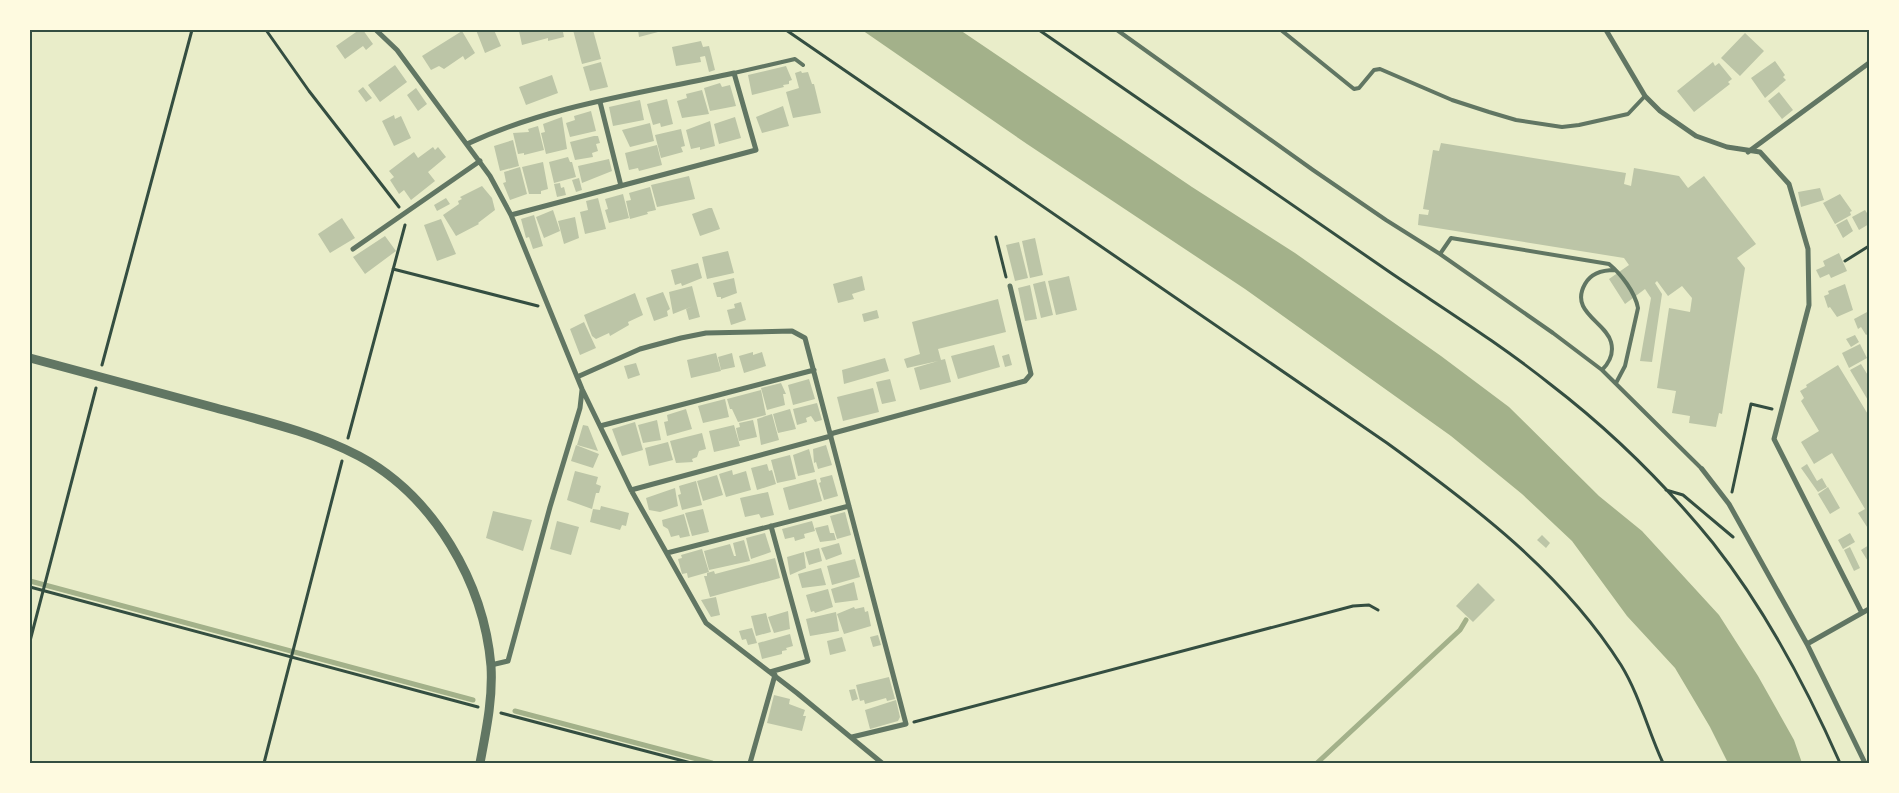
<svg xmlns="http://www.w3.org/2000/svg" width="1899" height="793" font-family="'Space Grotesk',sans-serif">
<style>
.water{fill:#a3b18a}
.lines{fill:none;stroke-linecap:round;stroke-linejoin:round}
.stream{stroke:#a3b18a;stroke-width:5}
.building{fill:#bcc5a7}
.path{stroke:#344e41;stroke-width:3}
.service{stroke:#617663;stroke-width:4}
.minor{stroke:#617663;stroke-width:5}
.tertiary{stroke:#617663;stroke-width:9}
.neatline{fill:none;stroke:#344e41;stroke-width:2}
</style>
<rect width="100%" height="100%" fill="#e9edc9"/>
<!-- water -->
<path class="water" d="M862 30H960L1192 187 1295 253 1441 356 1509 407 1599 496 1642 531 1719 615 1758 676 1794 740 1802 763H1728L1710 727 1675 668 1627 616 1572 541 1522 494 1451 436 1245 289 1027 144Z"/>
<g class="lines">
<!-- stream -->
<path class="stream" d="M30 581 473 700
M515 711 712 763
M1317 763 1460 630 1466 620"/>
</g>
<!-- building -->
<path class="building" d="M359 30H363L373 44 366 50 363 46 345 59 336 46Z
M476 30H494L501 46 485 53Z
M524 30H569V31L563 32 564 37 548 41V38L522 45 519 31Z
M573 30H593L601 59 582 64Z
M638 30H657L658 32 639 37Z
M462 31 475 53 465 60 463 56 444 69 439 66 431 70 422 56Z
M1745 33 1764 51 1740 76 1721 58Z
M701 41 703 47 709 46 715 70 709 72 705 56 700 57 701 62 676 66 672 47Z
M1775 61 1785 75 1783 77 1786 80 1765 98 1751 78Z
M601 62 608 87 590 91 583 67Z
M1713 62 1715 66 1719 63 1732 79 1728 82 1730 84 1694 112 1677 91Z
M395 65 407 82 380 102 368 85Z
M786 66 792 80 789 81V84L783 85 784 87 752 95 748 75Z
M801 71 802 73 808 72 812 84H814L821 113 793 118 786 92 799 88 795 73Z
M552 75 558 93 526 105 519 87Z
M720 83 722 87 730 85 736 106 710 111 704 88Z
M363 87 372 98 366 102 358 91Z
M416 88 427 104 418 111 407 95Z
M702 90 709 114 682 118 677 101 687 98 686 94Z
M1779 92 1793 110 1782 119 1768 101Z
M667 99 673 124 661 127 660 123 653 125 647 104Z
M640 100 644 120 613 126 609 107Z
M783 106 789 126 762 133 756 117Z
M591 111 596 131 570 137 566 123 575 120 574 116Z
M394 115 395 119 401 116 411 138 394 146 382 121Z
M562 117 567 149 546 154 541 133 545 132 543 124Z
M735 117 741 138 719 144 714 124Z
M710 121 715 146 700 150V147L691 149 686 130Z
M650 123 654 141 630 147 622 130Z
M538 126 544 150 524 155V153L518 154 513 133 529 132 528 129Z
M681 129 685 146 681 147 683 152 661 158 655 135Z
M594 136H598L600 143 596 144 598 151 592 153 593 157 575 160 570 142Z
M513 140 519 166 500 171 494 146Z
M1441 143 1626 173 1624 184 1631 186 1634 168 1679 176 1688 188 1704 176 1756 244 1737 258 1745 268 1722 414 1719 413 1716 427 1689 423 1690 416 1672 413 1676 391 1657 388 1669 308 1690 312 1692 298 1682 286 1668 296 1657 281 1655 283 1662 294 1652 362 1640 361 1651 298 1645 289 1625 304 1609 279 1629 265 1624 258 1418 225 1419 214 1428 215 1429 210 1423 209 1433 150 1439 151Z
M657 145 662 165 639 171 638 168 629 170 625 153Z
M433 147 435 150 438 147 446 157 428 172 435 181 411 200 404 190 399 194 390 180 394 177 389 171 414 152 418 158Z
M568 157 570 162H572L576 177 554 183 549 162Z
M609 159 612 171 582 183 578 166Z
M543 162 548 189 541 191V194H529L522 167Z
M520 167 527 194 510 200 503 183 506 182 504 172Z
M689 176 695 199 657 207 651 185Z
M579 178 582 190 576 192 572 180Z
M560 183 561 188 564 187 566 195 557 197 554 184Z
M482 186 492 198 495 210 478 223 479 224 456 236 443 215 459 204 458 201 462 199 460 197Z
M650 187 656 210 647 212 648 214 630 219 626 201 631 200 629 193Z
M1820 188 1824 200 1801 207 1798 192Z
M623 194 629 218 609 223 605 210 608 209 605 199Z
M1840 194 1852 211 1850 212 1851 215 1835 224 1823 203Z
M446 198 450 204 437 211 434 205Z
M598 198 606 229 585 234 580 212 588 210 586 201Z
M709 208H712L720 229 700 236 692 214Z
M553 210 560 231 544 238 536 217Z
M1865 210 1869 216V224L1859 230 1852 217Z
M534 215 543 246 533 249 529 237 526 238 521 219Z
M575 217 579 238 564 244 558 221Z
M342 218 355 238 330 253 318 234Z
M441 219 456 254 437 261 424 225Z
M1847 219 1853 231 1843 238 1836 225Z
M385 236 396 251 365 274 353 257Z
M1035 238 1043 275 1030 278 1022 241Z
M1019 242 1028 278 1015 281 1006 245Z
M728 251 734 273 707 279 702 257Z
M1839 253 1847 271 1831 278 1829 274 1820 278 1816 270 1825 266 1823 261Z
M698 263 702 278 682 286 681 283 675 285 671 270Z
M862 276 865 290 852 294 854 299 838 303 833 284Z
M1069 276 1077 310 1056 315 1048 281Z
M734 278 737 293 721 299V297H717L713 283Z
M1045 281 1053 315 1041 318 1033 284Z
M1845 284 1853 310 1837 317 1830 307 1828 308 1824 296 1829 294 1828 291Z
M1030 285 1037 319 1025 321 1018 288Z
M692 286 700 317 689 320 686 309 693 306 673 314 669 292Z
M663 292 670 309 667 311 668 316 654 321 646 298Z
M635 293 643 315 628 322 629 325 610 336 609 333 596 339 592 336 584 315Z
M998 299 1006 332 938 349 941 360 945 359 951 382 920 390 914 368 938 361 907 368 904 359 920 354 912 322Z
M741 302 746 320 731 325 727 310 735 308 734 304Z
M877 310 879 318 864 322 862 314Z
M1869 311V333L1866 335 1861 327 1858 329 1854 319Z
M584 322 596 348 580 355 570 329Z
M1855 335 1859 342 1851 347 1846 339Z
M1860 344 1867 358 1849 368 1842 353Z
M994 345 1000 367 958 379 951 356Z
M753 352V355L762 352 766 366 744 373 739 356Z
M716 353 721 371 691 378 687 360Z
M732 353 735 367 721 370 718 357Z
M1009 354 1012 365 1005 367 1002 356Z
M885 358 889 371 844 384 842 370Z
M636 363 640 375 628 379 624 366Z
M1861 364 1869 377V402L1850 370Z
M1838 365 1869 416V530L1858 513 1865 509 1832 453 1814 464 1801 442 1819 431 1801 401 1804 398 1800 391 1807 387 1806 385Z
M809 379 815 399 793 405 788 385Z
M890 379 896 401 882 404 876 382Z
M781 383 786 394H783L785 405 767 410 761 388Z
M873 388 879 412 843 421 837 397Z
M761 390 766 415 738 422 732 409H730L727 399Z
M725 399 729 417 703 423 698 406Z
M817 403 822 420 815 422 811 416 806 418 807 422 797 425 793 409Z
M686 409 692 429 667 436 664 422 668 421 667 415Z
M790 409 796 429 778 433 773 414Z
M772 414 779 440 761 445 757 419Z
M657 420 661 440 643 443 638 425Z
M753 420 757 437 739 441 736 428 740 427 739 423Z
M635 422 643 450 622 456 612 429Z
M583 425 588 426 598 451 577 445Z
M734 425 740 446 714 452 709 431Z
M702 433 706 449 699 451 697 457 692 459 693 462 676 463 670 441Z
M668 442 673 460 649 466 645 448Z
M576 445 599 454 593 468 571 461Z
M826 445 832 465 818 469 816 462 814 463 813 449Z
M809 449 815 472 798 476 793 455Z
M790 455 796 479 777 483 771 460Z
M767 464 769 471 772 470 776 484 757 490 751 468Z
M1807 464 1817 481 1822 478 1827 487 1818 492 1801 468Z
M732 470 733 475 746 471 751 490 726 497 719 474Z
M575 471 598 477 596 484 601 486 599 493H596L592 509 567 500Z
M717 475 723 495 703 501 697 481Z
M832 475 838 496 824 500 819 483 821 482 820 478Z
M816 479 822 501 789 510 783 488Z
M696 481 702 505 682 510 678 495 681 494 679 486Z
M1828 487 1840 508 1830 514 1818 494Z
M675 488 678 506 660 512 649 510 646 498Z
M768 492 774 515 761 518 759 514 745 517 740 498Z
M601 506 629 513 626 526 622 525 620 530 590 522 593 509 600 510Z
M703 509 709 532 692 536 685 513Z
M493 511 532 520 523 551 486 538Z
M845 512 851 535 837 539 830 516Z
M684 514 690 536 680 538 679 535 671 537 668 529 663 526 662 520Z
M557 521 579 527 571 555 550 549Z
M812 521 815 531 804 534 805 538 795 541 794 537 785 539 782 529Z
M828 525 830 533H834L836 540 820 542 815 528Z
M765 533 771 552 751 559 746 538Z
M1850 533 1855 542 1843 549 1838 540Z
M1542 535 1550 543 1546 548 1537 540Z
M744 540 750 561 709 570 704 551 730 544 734 556H736L733 543Z
M839 543 842 554 826 560 821 548Z
M1869 545V563L1861 550Z
M1850 547 1860 568 1854 571 1844 550Z
M819 548 822 561 809 565 805 552Z
M702 549 709 572 688 578 687 573 682 574 678 559 682 558 681 555Z
M804 552 806 568 790 575 787 557Z
M775 558 780 578 710 597 704 576H707V573L714 571 715 574Z
M855 559 860 577 832 585 827 566Z
M821 568 826 585 802 588 798 574Z
M854 582 858 600 835 603 831 589Z
M1478 583 1495 600 1473 622 1456 606Z
M828 589 833 607 815 613 814 611 811 612 806 595Z
M716 597 720 615 711 617 701 600Z
M854 607 855 609 864 607 865 612 868 611 871 626 844 634 837 614Z
M788 611 790 629 774 633 768 617Z
M836 612 839 631 810 636 806 619Z
M766 613 771 632 756 636 751 616Z
M752 628 757 643 748 645 746 639 742 640 739 631Z
M790 634 793 646 786 648 787 650 782 651V654L762 659 758 643Z
M878 635 881 645 873 647 870 637Z
M842 637 846 651 830 655 827 641Z
M889 677 895 699 887 701 886 698 865 704 864 700 860 701 856 685Z
M855 689 858 699 852 701 849 690Z
M774 695 790 699 789 704 805 710 803 716H806L802 731 767 723Z
M896 700 900 717 898 721 870 729 865 710Z"/>
<g class="lines">
<!-- path -->
<path class="path" d="M266 30 309 91 399 207
M786 30 1387 443C1474 506 1563 573 1621 665 1640 696 1648 731 1663 763
M1039 30C1156 111 1274 191 1391 273 1444 309 1500 344 1550 384 1610 430 1665 484 1713 543 1765 609 1806 686 1840 763
M996 237 1006 277
M1845 261 1869 246
M393 269 538 306
M102 365 192 30
M348 438 405 225
M1666 490 1683 495 1733 537
M1732 492 1751 404 1772 409
M30 587 478 707
M30 641 96 388
M501 713 691 763
M914 722 1353 606 1369 605 1378 610
M264 763 342 461"/>
<!-- service -->
<path class="service" d="M1117 30 1313 170 1386 220 1440 254 1553 333 1602 370 1702 469
M1281 30 1354 89 1359 88 1374 70 1380 69 1452 100 1489 112 1516 120 1562 127 1579 125 1628 114 1645 96
M734 73 795 59 803 65
M1440 254 1451 238 1609 264C1621 274 1635 292 1638 308L1625 366 1616 383
M1602 370C1609 363 1614 353 1611 342 1606 322 1569 312 1585 284 1591 273 1603 270 1615 270"/>
<!-- minor -->
<path class="minor" d="M376 30 397 50 490 176 511 215 582 389 631 490 706 623 797 693 882 763
M1606 30 1645 96 1660 111 1696 136 1727 147 1760 152 1789 184 1808 249 1809 305 1774 439 1861 611
M600 102 621 186
M467 144C550 105 644 93 734 73L756 150 511 215
M1748 152 1869 63
M353 249 480 161
M577 377 640 349 681 338 706 333 792 331 805 338 906 724 852 737
M600 426 814 370
M830 434 1025 381 1031 374 1010 286
M1702 469 1729 504 1807 644 1865 763
M631 490 831 436
M667 553 849 506
M1807 644 1869 609
M491 665 508 661 550 507 580 408 582 390
M770 672 808 661 771 526
M750 763 775 675"/>
<!-- tertiary -->
<path class="tertiary" d="M30 358C92 375 154 391 216 408 264 421 315 433 359 456 434 496 484 583 491 666 493 699 486 731 480 763"/>
</g>
<!-- border -->
<rect width="1899" height="793" fill="none" stroke="#fefae0" stroke-width="62"/>
<rect x="31" y="31" width="1837" height="731" class="neatline"/>
</svg>
